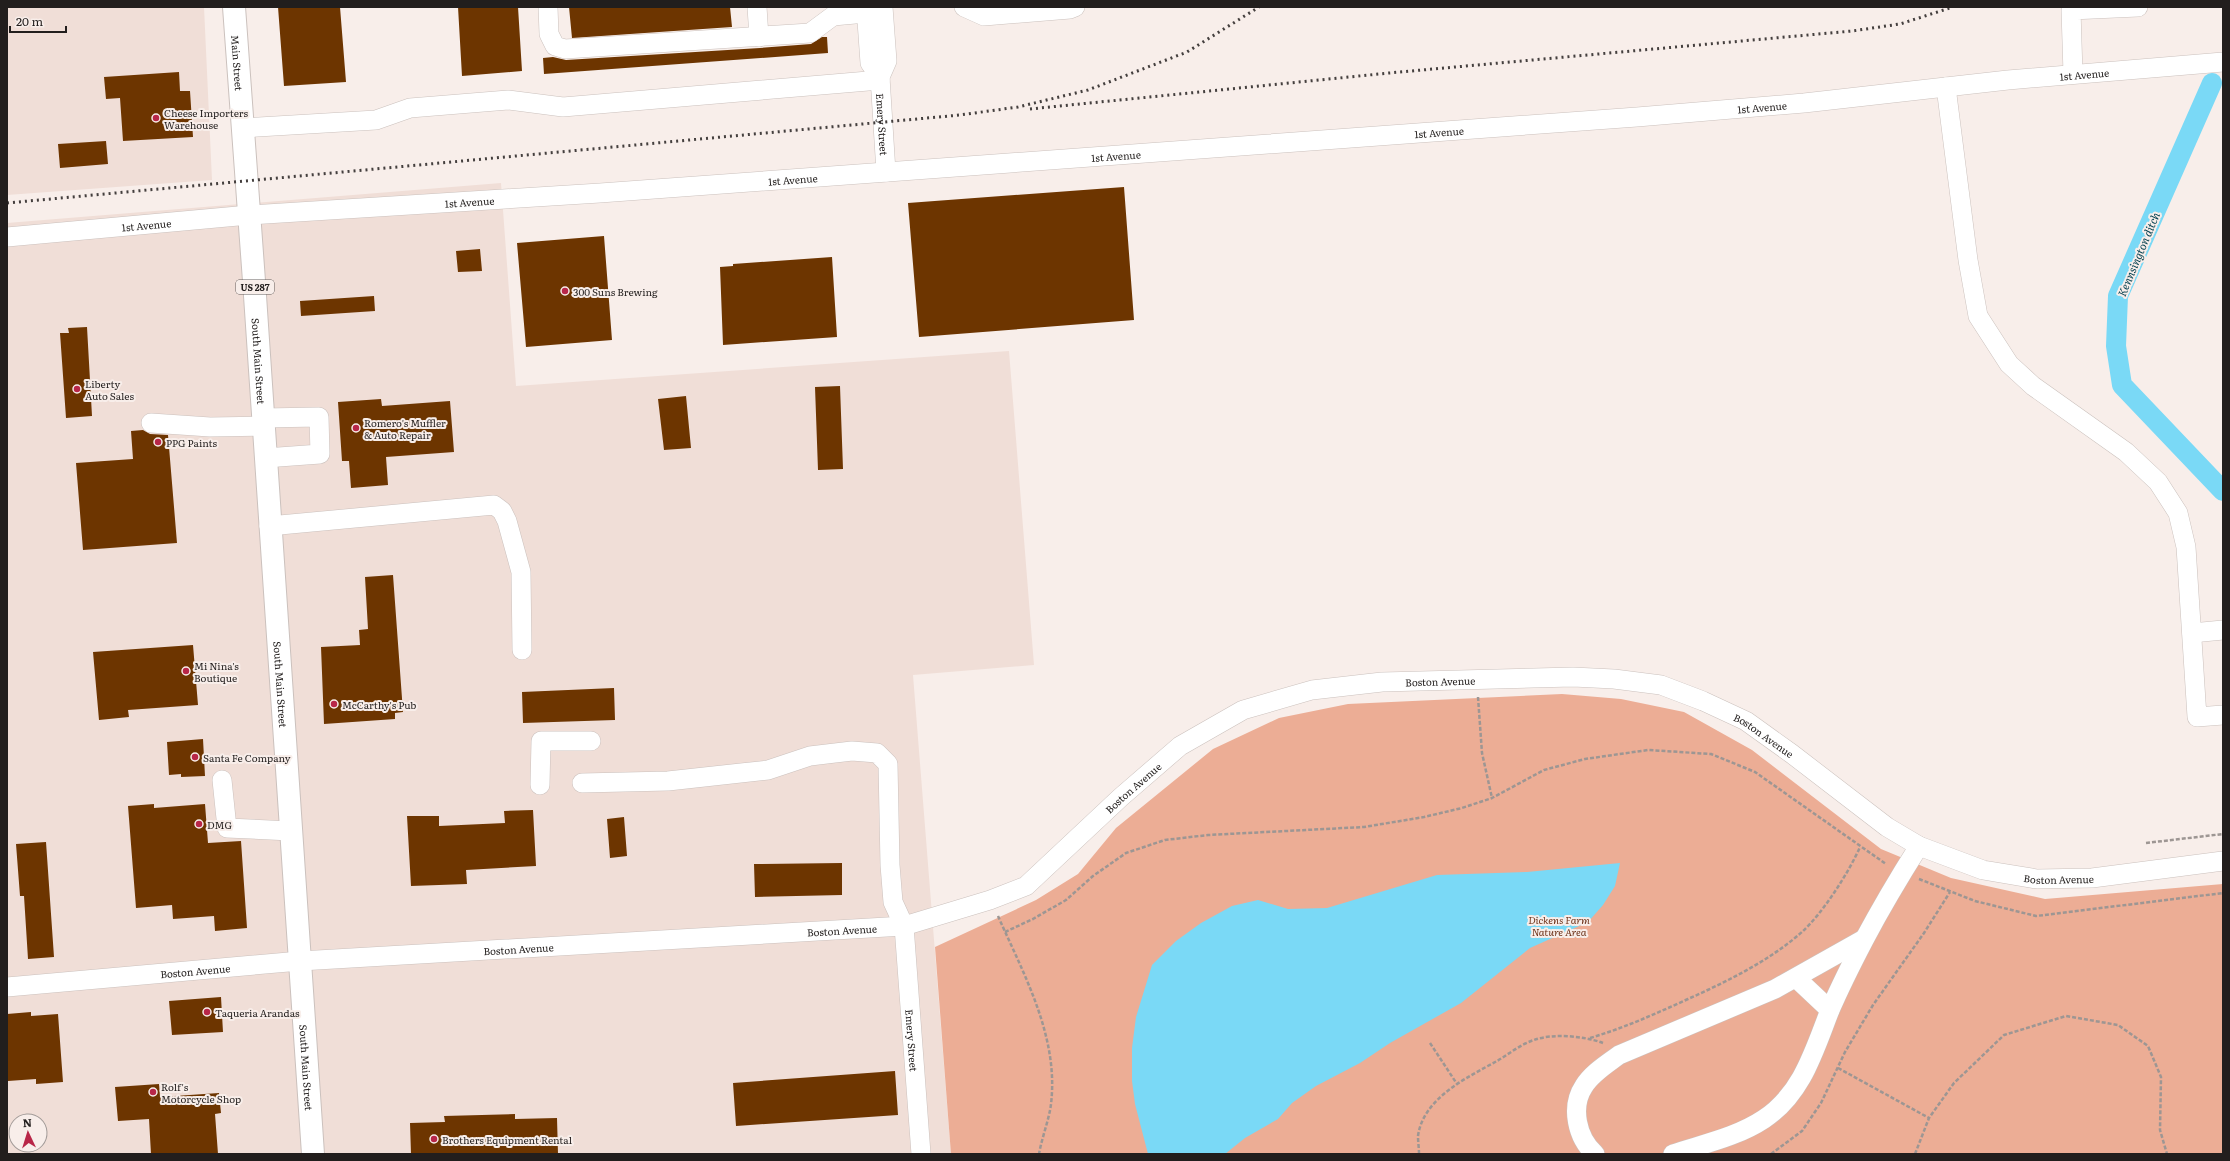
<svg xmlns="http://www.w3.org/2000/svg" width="2230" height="1161" font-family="Literata,serif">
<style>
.built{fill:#f0ded7;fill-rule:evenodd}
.green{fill:#ecad95}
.water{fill:#7ad9f6}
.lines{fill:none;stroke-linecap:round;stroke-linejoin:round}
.canal{stroke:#7ad9f6;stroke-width:20}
.building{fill:#6d3500}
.minor-casing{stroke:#cbc1bd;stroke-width:20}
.highway-casing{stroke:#cbc1bd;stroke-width:24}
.path{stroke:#9d9693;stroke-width:2.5;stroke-dasharray:4 2;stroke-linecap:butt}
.minor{stroke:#fff;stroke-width:19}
.highway{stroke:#fff;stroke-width:22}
.rail{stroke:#443f3e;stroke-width:3;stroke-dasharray:2 4;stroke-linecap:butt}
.poi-dot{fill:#b82648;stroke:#f8eeea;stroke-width:1.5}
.labels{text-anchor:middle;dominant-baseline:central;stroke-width:4;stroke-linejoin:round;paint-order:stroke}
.shield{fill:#f8eeea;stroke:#625c5a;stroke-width:1}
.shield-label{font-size:9px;font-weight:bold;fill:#221e1d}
.street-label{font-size:10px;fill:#221e1d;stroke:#f8eeea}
.poi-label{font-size:10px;fill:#221e1d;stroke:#f8eeea;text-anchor:start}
.park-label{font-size:10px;font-style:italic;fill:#6d3219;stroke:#f8eeea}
.water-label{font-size:11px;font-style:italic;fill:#044150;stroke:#f8eeea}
</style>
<rect width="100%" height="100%" fill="#f8eeea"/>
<!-- built -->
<path class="built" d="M7 7H204L212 180 7 195Z
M501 183 516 386 1009 351 1034 665 913 675 951 1154H8L7 223ZM16 1121H40V1145H16Z"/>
<!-- green -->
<path class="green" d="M1562 694 1621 699 1684 712 1752 750 1881 849 1951 878 2045 899 2223 884V1154H951L935 947 1036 900 1078 874 1116 828 1213 749 1279 718 1348 704Z"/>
<!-- water -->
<path class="water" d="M1620 863 1615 886 1603 905 1588 922 1530 948 1461 1003 1390 1043 1360 1063 1316 1086 1292 1103 1278 1119 1245 1138 1225 1154H1148L1135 1104 1132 1081V1048L1136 1017 1152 965 1176 941 1201 923 1232 906 1258 900 1288 909 1327 908 1437 875 1527 872Z"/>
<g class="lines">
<!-- canal -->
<path class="canal" d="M2212 83 2118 296 2116 346 2122 385 2223 491"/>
</g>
<!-- building -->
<path class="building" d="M278 7H340L346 82 284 86Z
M458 7H518L522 71 462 76Z
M569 7H730L732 27 572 38Z
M822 37H827L828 53 544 74 543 58 553 57 566 60 760 48 811 44Z
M179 72 180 91H190L193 137 123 141 120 98 106 99 104 77Z
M106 141 108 164 60 168 58 144Z
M1124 187 1134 320 919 337 908 203Z
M604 236 612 340 526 347 517 243Z
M480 249 482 271 458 272 456 251Z
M832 257 837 337 723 345 720 267 733 266V264Z
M374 296 375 311 301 316 300 301Z
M87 327 92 416 66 418 60 333H69L68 328Z
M840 386 843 469 818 470 815 387Z
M686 396 691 448 664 450 658 399Z
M381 399 382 406 450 401 454 452 386 457 388 485 351 488 349 461H342L338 402Z
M143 430 150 434 168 435 177 543 83 550 76 463 133 459 131 431Z
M393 575 403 712 395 713V719L324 724 321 647 360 645 359 630 368 629 365 577Z
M193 645 198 705 128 710 129 717 99 720 93 652Z
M614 688 615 720 523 723 522 692Z
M203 739 205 776 181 777V774L169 775 167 742Z
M154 804V808L205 804 208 843 241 841 247 928 215 931 214 916 173 919 172 905 136 908 128 806Z
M533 810 536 866 466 870 467 884 411 886 407 816H439V826L505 823 504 811Z
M624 817 627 856 610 858 607 819Z
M46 842 54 957 28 959 24 896H20L16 844Z
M842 863V895L755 897 754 864Z
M221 997 223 1032 172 1035 169 1001Z
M31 1012V1016L58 1014 63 1082 36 1084V1079L8 1081 7 1014Z
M895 1071 898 1115 736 1126 733 1083Z
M159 1084 160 1097 219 1093 221 1113 215 1114 218 1154H151L149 1119 118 1121 115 1087Z
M515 1114V1119L557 1118 558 1154H411L410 1123 445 1122 444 1116Z"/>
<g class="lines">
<!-- minor casing -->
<g class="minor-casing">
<g id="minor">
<path d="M548 7 549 34 555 46 565 49 810 33 833 16 866 13"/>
<path d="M757 7 759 37"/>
<path d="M866 7 870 63 880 77"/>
<path id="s1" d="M883 7 887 61 880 77 886 172"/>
<path d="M964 7 984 16 1070 9 1075 7"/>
<path d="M2073 74 2071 10 2138 7"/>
<path d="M1946 87 1968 260 1978 316 2009 364 2033 386 2126 452 2158 482 2178 513 2186 547 2197 717 2223 715"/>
<path d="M242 128 376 120 410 108 508 100 563 107 880 80"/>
<path id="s2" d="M7 237 249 215 600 193 1637 117 1804 103 2008 80 2223 62"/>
<path d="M263 418 319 417 320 454 265 458"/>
<path d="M151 423 210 427 263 426"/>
<path d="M269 526 494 505 502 511 507 521 521 572 522 650"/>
<path d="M2192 633 2223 630"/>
<path d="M222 780 227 828 291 831"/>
<path id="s3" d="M582 783 668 781 768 770 810 756 852 751 877 753 888 764 890 865 893 902 904 926 921 1154"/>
<path d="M540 785 541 741H591"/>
<path d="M1796 978 1830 1010"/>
<path id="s4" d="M7 987 300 961 904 926 990 900 1026 886 1121 797 1180 746 1243 710 1312 690 1382 682 1573 677 1614 679 1661 685 1703 701 1746 721 1792 754 1887 827 1919 846 1983 870 2037 879 2092 878 2223 861"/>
<path d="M1595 1154C1577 1138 1570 1107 1584 1086 1592 1073 1607 1064 1619 1055L1775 989 1864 939"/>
<path d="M1673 1154C1703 1144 1737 1137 1764 1119 1802 1094 1814 1051 1830 1010 1840 987 1852 963 1864 940 1881 908 1900 876 1919 846"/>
</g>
</g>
<!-- highway casing -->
<g class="highway-casing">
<g id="highway">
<path id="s5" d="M234 7 254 281 313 1154"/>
</g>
</g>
<!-- path -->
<path class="path" d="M1478 697 1482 753 1492 798
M2146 843 2223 834
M1919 879 1975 901 2036 916 2223 893
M998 916C1024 975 1059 1037 1051 1104 1049 1120 1042 1137 1039 1154
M1005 932 1033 919 1066 900 1093 876 1126 853 1165 840 1208 835 1364 827 1424 817 1462 808 1492 798 1544 770 1585 759 1648 750 1711 754 1755 772 1886 864
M1590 1038C1624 1028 1655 1014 1688 999 1728 981 1769 961 1802 932 1823 913 1849 872 1860 847
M1430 1043 1457 1084
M1838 1068 1929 1118
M1419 1154C1419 1148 1418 1142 1418 1136 1423 1098 1468 1077 1497 1061 1509 1054 1521 1044 1534 1040 1553 1033 1584 1036 1603 1043
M1771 1154 1802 1131 1821 1103 1845 1052 1873 1005 1924 933 1950 892
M1915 1154 1929 1118 1954 1083 2004 1035 2066 1016 2118 1025 2148 1046 2161 1077 2160 1130 2167 1154"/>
<!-- minor -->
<use href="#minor" class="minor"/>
<!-- highway -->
<use href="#highway" class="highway"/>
<!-- rail -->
<path class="rail" d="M1030 109 1389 73 1852 31 1900 24 1953 7
M7 203 960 115 1018 107 1088 90 1187 52 1259 7"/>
</g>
<!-- markers -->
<g class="poi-dot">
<circle cx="156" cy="118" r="4"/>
<circle cx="565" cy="291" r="4"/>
<circle cx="77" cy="389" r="4"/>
<circle cx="356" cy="428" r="4"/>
<circle cx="158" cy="442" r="4"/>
<circle cx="186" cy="671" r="4"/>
<circle cx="334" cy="704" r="4"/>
<circle cx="195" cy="757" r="4"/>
<circle cx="199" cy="824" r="4"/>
<circle cx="207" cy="1012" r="4"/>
<circle cx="153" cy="1092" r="4"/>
<circle cx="434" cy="1139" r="4"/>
</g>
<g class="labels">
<!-- shield labels -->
<rect class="shield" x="236" y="280" width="38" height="14" rx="3"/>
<g class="shield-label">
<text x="255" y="287">US 287</text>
</g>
<!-- street labels -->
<g class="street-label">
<text stroke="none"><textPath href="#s5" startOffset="56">Main Street</textPath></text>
<text stroke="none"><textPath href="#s2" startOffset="2084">1st Avenue</textPath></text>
<text stroke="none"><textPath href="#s2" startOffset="1760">1st Avenue</textPath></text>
<text stroke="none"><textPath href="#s1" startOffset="119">Emery Street</textPath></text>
<text stroke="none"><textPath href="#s2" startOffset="1436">1st Avenue</textPath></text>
<text stroke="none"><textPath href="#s2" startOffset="1112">1st Avenue</textPath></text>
<text stroke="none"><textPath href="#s2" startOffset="788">1st Avenue</textPath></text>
<text stroke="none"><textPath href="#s2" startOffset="464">1st Avenue</textPath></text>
<text stroke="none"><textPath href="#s2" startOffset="140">1st Avenue</textPath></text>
<text stroke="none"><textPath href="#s5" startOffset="355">South Main Street</textPath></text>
<text stroke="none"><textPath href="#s4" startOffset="1509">Boston Avenue</textPath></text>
<text stroke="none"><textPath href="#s5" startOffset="679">South Main Street</textPath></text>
<text stroke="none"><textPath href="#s4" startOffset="1845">Boston Avenue</textPath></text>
<text stroke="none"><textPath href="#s4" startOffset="1173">Boston Avenue</textPath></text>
<text stroke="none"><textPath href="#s4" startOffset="2181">Boston Avenue</textPath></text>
<text stroke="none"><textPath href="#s4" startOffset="837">Boston Avenue</textPath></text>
<text stroke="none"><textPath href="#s4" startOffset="513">Boston Avenue</textPath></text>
<text stroke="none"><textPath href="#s4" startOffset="189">Boston Avenue</textPath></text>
<text stroke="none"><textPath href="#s3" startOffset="593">Emery Street</textPath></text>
<text stroke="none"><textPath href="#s5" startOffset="1063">South Main Street</textPath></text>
</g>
<!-- poi labels -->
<g class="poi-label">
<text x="164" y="112">Cheese Importers<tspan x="164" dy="12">Warehouse</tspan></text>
<text x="573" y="291">300 Suns Brewing</text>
<text x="85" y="383">Liberty<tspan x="85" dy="12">Auto Sales</tspan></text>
<text x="364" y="422">Romero's Muffler<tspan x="364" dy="12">&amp; Auto Repair</tspan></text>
<text x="166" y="442">PPG Paints</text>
<text x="194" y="665">Mi Nina's<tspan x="194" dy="12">Boutique</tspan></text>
<text x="342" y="704">McCarthy's Pub</text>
<text x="203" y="757">Santa Fe Company</text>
<text x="207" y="824">DMG</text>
<text x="215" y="1012">Taqueria Arandas</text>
<text x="161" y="1086">Rolf's<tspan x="161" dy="12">Motorcycle Shop</tspan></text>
<text x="442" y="1139">Brothers Equipment Rental</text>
</g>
<!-- park labels -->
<g class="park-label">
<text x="1559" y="919">Dickens Farm<tspan x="1559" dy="12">Nature Area</tspan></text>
</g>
<!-- water labels -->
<g class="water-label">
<text transform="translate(2138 254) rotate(-67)">Kennsington ditch</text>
</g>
</g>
<!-- border -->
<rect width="2230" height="1161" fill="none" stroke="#221e1d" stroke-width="16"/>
<!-- north arrow -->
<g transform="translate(28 1133) rotate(356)"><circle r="19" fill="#f8eeea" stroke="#a29b98"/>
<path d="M0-3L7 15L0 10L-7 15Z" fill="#b82648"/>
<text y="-6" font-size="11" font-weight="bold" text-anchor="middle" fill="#221e1d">N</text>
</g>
<!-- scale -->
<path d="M10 26v6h56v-6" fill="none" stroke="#221e1d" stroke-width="2"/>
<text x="16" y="26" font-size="12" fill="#221e1d" stroke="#f8eeea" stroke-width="3" paint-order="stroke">20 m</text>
</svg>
